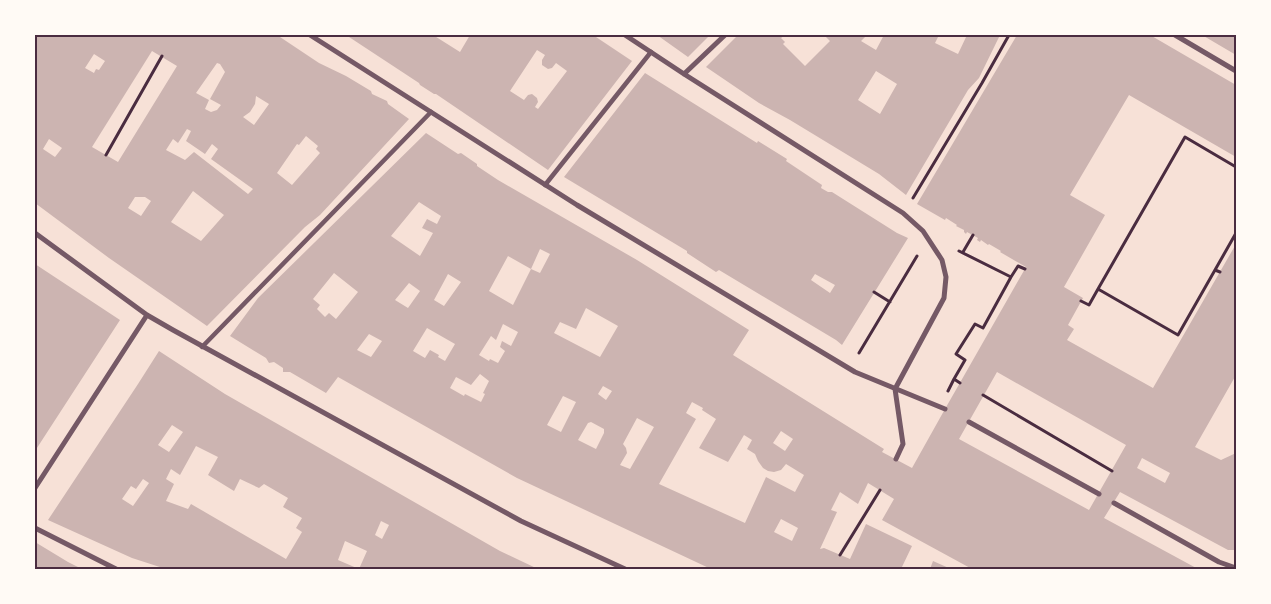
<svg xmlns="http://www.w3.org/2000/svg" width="1271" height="604" font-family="'Fira Sans',sans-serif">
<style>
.building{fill:#ccb4b1;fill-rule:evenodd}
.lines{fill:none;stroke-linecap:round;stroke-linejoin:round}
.path{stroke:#4a2c40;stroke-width:3}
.pedestrian{stroke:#755966;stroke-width:4.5}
.minor{stroke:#755966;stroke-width:5}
.neatline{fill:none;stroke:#4a2c40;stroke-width:2}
</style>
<rect width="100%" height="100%" fill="#f7e1d7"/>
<!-- building -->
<path class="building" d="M35 35H277L319 63 346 76 371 91 372 94 387 101 388 104 409 119 320 215 305 227 207 326 109 258 35 203ZM152 51 177 66 118 162 92 147ZM94 54 105 61 99 70 96 69 94 73 85 68ZM217 63 220 64 225 72 210 99 221 105 217 110 211 112 205 109 209 100 196 93ZM256 96 269 104 254 125 243 117 250 112 255 104ZM187 129 191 131 186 141 205 154 212 144 218 149 211 159 253 189 248 194 194 152 185 160 166 150 173 139 178 143ZM306 136 318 146 316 149 320 153 292 185 277 173 297 144 299 145ZM49 139 62 148 55 157 43 149ZM193 191 224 215 201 241 171 222ZM135 197H145L151 201 141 216 128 208Z
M346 35H433L460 52 470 35H593L632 61 548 170 436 94H434L420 85 419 83ZM537 50 545 55 542 60V65L548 69 552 68 556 63 567 71 538 109 535 107 538 102 537 98 532 94 528 95 524 100 510 91Z
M657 35H710L688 57Z
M738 35H785L781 38 785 42 783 44 805 66 830 41 824 35H867L861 41 876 50 884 35H939L935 43 958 54 967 35H1000L979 78 968 90 906 195 879 174 790 120 759 103 706 67ZM876 71 897 84 880 114 858 100Z
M1017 35H1150L1236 85V157L1129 95 1070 195 1105 215 1064 287 1083 298 1068 325 1074 329 1067 340 1153 388 1236 244V375L1195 447 1221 460 1236 453V544L1234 550H1228L1120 492 1104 518 1198 569H972L882 520 894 499 868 483 858 504 840 492 831 510 837 512 820 549 824 548 850 559 866 524 912 546 901 569H711L517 478 338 377 326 393 290 372H283V368L274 362 269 363 266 358 230 336 258 298 426 133 458 154 461 153 477 164V166L498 180 637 260 749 330 733 355 884 449 882 452 912 468 945 409 1026 267 1000 252 1001 251 989 244 988 245 981 240 980 242 977 240 978 238 967 232 966 234 964 232V230L956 226 957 225 946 218 945 220 917 204ZM419 202 441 216 437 224 427 219 422 228 433 233 420 256 391 236ZM540 249 550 254 540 273 531 269 513 305 489 291 508 256 531 269ZM334 273 358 292 336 319 329 313 325 317 317 309 320 305 313 299ZM448 274 461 282 444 306 434 300ZM409 283 420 291 408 308 395 300ZM586 308 618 326 600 357 554 333 560 322 576 329ZM503 324 518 332 511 346 502 341 500 347 505 351 498 363 490 359 489 361 479 355 491 336 496 340ZM427 328 455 344 445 361 438 357 439 355 430 350 425 358 413 351ZM369 334 382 341 371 357 357 350ZM997 372 1126 445 1089 510 959 439ZM480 374 489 381 483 393 485 394 481 402 465 394 464 396 450 388 456 377 471 385ZM603 386 612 391 606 400 598 394ZM563 396 576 402 561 432 547 425ZM692 402 703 408 702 410 716 419 699 448 728 462 744 435 752 440 747 449 755 454 758 461 763 468 768 471 774 472 781 470 786 464 804 475 795 492 766 477 745 523 659 484 696 419 686 413ZM637 418 654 427 630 469 620 465 627 453 626 448 623 444ZM591 422 604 429V433L596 449 578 440 588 423ZM781 431 793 439 785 451 773 443ZM1142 458 1170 473 1165 483 1137 468ZM781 519 798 528 792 541 774 532Z
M1202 35H1236V55Z
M645 73 757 143 758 141 787 159 786 161 822 185 821 188 828 192H832L897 233 908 238 842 345 836 340 719 270 716 272 687 253V251L564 177ZM815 274 835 285 830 293 811 280Z
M35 264 120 320 35 451Z
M159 351 225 394 500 551 538 569H166L132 558 48 520 138 384ZM172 425 183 432 169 452 158 445ZM196 446 218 457 208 475 234 491 240 479 259 488 264 484 288 498 283 507 302 518 296 528 302 532 286 559 191 504 188 509 166 501 174 484 166 479 171 469 180 475ZM143 479 149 483 133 506 122 499 131 486 136 489ZM381 521 389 525 382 539 375 535ZM345 541 367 551 359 569 338 560Z
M35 542 68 562 82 569H35Z
M933 561 951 569H930Z"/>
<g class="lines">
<!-- path -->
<path class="path" d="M106 155 162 56
M913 198 982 83 1009 35
M959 251 1011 277 1018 266 1025 269
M963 252 973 235
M1215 270 1236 233
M1098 289 1185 137 1236 167
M874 292 890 302
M1081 301 1089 305 1098 289 1178 335 1215 270 1220 272
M859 353 917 256
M954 379 965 360 956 354 975 324 983 328 1011 277
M948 391 954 379 960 383
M983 395 1112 471
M840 555 880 490"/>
<!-- pedestrian -->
<path class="pedestrian" d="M545 185 651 52
M202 347 431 112"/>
<!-- minor -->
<path class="minor" d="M310 35 577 205 855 372 945 409
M625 35 684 74 903 213 923 231 942 260 946 277 944 298 895 389 903 444 896 459
M1175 35 1236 71
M684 74 725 35
M35 233 147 315 173 330 521 521 625 569
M969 422 1099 494
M35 488 147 315
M1114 503 1219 562 1236 568
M35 528 116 569"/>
</g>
<!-- border -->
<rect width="1271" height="604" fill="none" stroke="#fffaf5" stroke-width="72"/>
<rect x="36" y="36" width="1199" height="532" class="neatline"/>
</svg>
